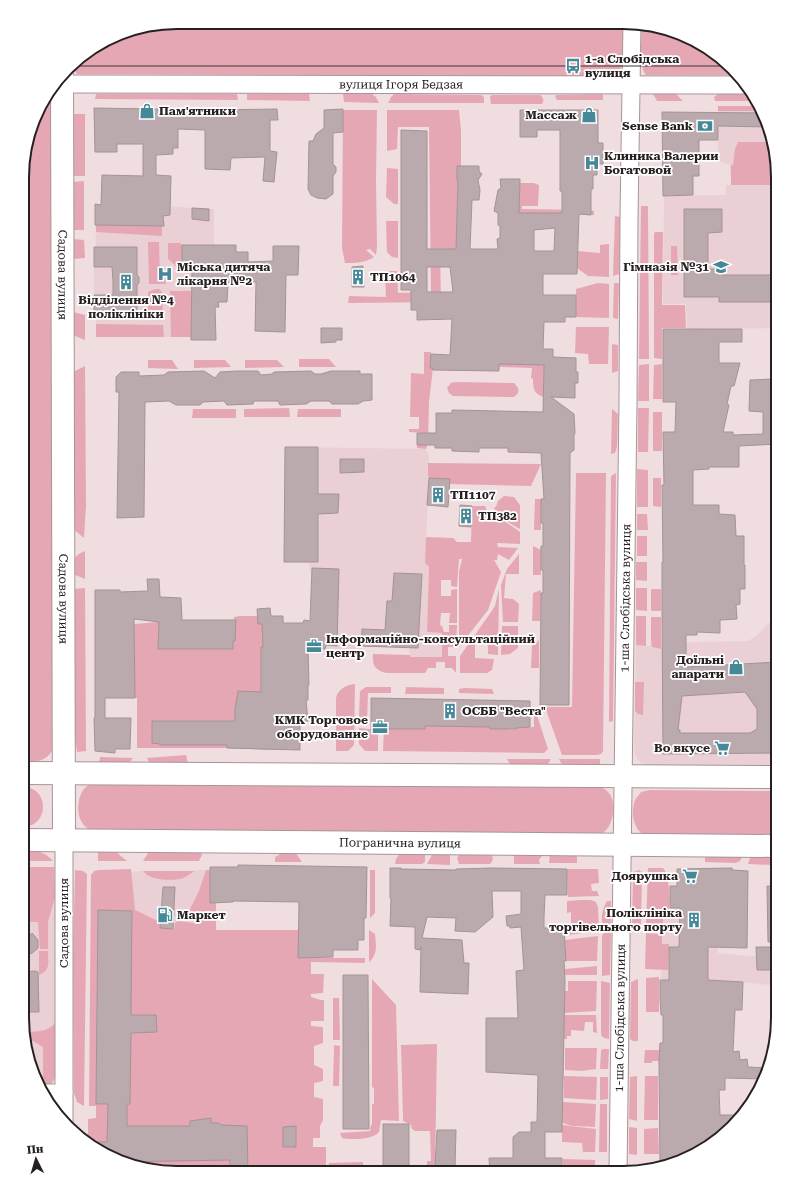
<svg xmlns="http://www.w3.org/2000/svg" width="800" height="1195" font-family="'Roboto Serif',serif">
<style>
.built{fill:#eacfd4}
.green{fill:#e6a7b4}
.building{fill:#bbaaad;stroke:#a49396;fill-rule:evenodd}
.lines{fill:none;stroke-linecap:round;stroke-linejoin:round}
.minor-casing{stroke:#a69598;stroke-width:19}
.major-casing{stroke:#a69598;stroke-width:24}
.minor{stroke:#fff;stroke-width:17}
.major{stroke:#fff;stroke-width:22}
.tram{stroke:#3e3537;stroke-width:1}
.labels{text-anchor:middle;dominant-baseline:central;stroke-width:3.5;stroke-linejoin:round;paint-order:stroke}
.poi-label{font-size:12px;font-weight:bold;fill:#272021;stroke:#fff;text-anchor:start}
.street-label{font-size:12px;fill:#272021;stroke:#fff}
.rim{fill:none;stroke:#272021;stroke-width:2}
</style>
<rect width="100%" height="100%" fill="#efdde0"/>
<!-- built -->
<path class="built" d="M719 111H762L766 118 778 177V328L687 329 686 304H663L664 196 726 195V185H731L730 165 718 161V112Z
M95 204H163L164 206 192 208 214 209V245H236V282L215 283 216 340H191V337H96V316L94 315V247H96Z
M285 447 426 449 429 456 428 476 429 478 425 563 429 567 427 632 443 633 442 657H410L409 647 362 646 361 657 311 654 312 570 310 571 309 562H284Z
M778 605V768L654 766 642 763 638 760 635 754 634 745 636 645 650 646 651 643 748 641 755 637 771 621Z
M22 867H54L55 881 56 1075 53 1083 40 1088 34 1077 22 1018Z
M131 869V872L143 871 144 873 154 878 172 879H180L194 870H210L216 903V930L161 928 132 911 129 882Z
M670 886 717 914 718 953 749 956H778V1028L771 1056 772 985 725 981 661 980 663 917 669 916Z"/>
<!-- green -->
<path class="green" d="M177 22 624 23 623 64 617 75 608 76 86 74H77L74 70 73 64 75 60 127 30Z
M642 23 682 34 717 54 738 75H646C638 67 642 35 642 23Z
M96 94H237L238 100 95 99Z
M247 94H309L310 101 247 100Z
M343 94H372L376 97 379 103 344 102Z
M394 94 481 95 484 97V103H388L391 97Z
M603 94V100H557L555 96 556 95Z
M653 94H676L683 101H657Z
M718 94H752L757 101H715L714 97Z
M492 95H540C544 98 544 100 542 104H491L490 97Z
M46 96 51 102 52 106 54 747C47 762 37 762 22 762L23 157 43 100Z
M718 106H760L762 111H718Z
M343 110H377L376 179 377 247 376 255 370 249 366 250 374 257C365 263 355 263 345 263L342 248Z
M387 110H459L461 130V166H457V180L458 181 456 249H440L441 302 348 303 349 296 386 297 385 271H397L398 293 431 292 429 127H398L397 149 387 151Z
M72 114H85V176H72Z
M738 142H771L778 177V185H731V165H733L735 149Z
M387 168 398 169V204H394L386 197Z
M84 181V230H73L72 182Z
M520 183H534L539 185 538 206H522V209L590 210 594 211V215L519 213Z
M641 206H648L649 359H639Z
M615 216 620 217 619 274 613 276Z
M386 221H398V258L392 257 387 252Z
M96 225 162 226V236L96 232Z
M655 232H663L662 305H685L686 328H662V359L654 358V234Z
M73 239 84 240 85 258 73 259Z
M148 242H159L160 280H166V284H149Z
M168 243H180L182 245V269H177L176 266 168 259Z
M609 244V277L588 276 577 268V251L600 253V245Z
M671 246H677L678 275H671Z
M598 283 609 284V318L576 317V289Z
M614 283H619L618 319 613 318Z
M155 289H159L162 292 163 318H148V292Z
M170 291H191V337H171Z
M73 312 85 315V340L73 335Z
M96 324 163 325 164 337H96Z
M576 327H609L608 364H589L588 354 575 353Z
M612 344 618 345V371L612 373Z
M424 352H431L430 368H433L429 402 428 442 426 449 417 448V445H426V433L409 432V429H419V417H410L411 373 424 374Z
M534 357H544L543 397C534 393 533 389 533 379L531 378 532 368 499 367V364L533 365Z
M299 359H329L336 367H299Z
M148 360H172L178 369 148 368Z
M194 360H225L231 367 194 368Z
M245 360H277L284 367 245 368Z
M649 364V401H638L639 365Z
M662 364V399H653L654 365Z
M85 366 86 505 84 538 73 529V372Z
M456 382 514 383C519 388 521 392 514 397L453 396 449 393 447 388 451 383Z
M289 408 290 417H244V409Z
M638 408H649L648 452H638Z
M193 409H236V418H192Z
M298 409H341V417H297Z
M612 409 618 414 617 447 615 453 611 454Z
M653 412H662V451H653Z
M428 463 541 464 531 486 450 484V480L429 478 428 476Z
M637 469 648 470V507H637Z
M576 473H606L603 751 601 754 597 755H562L545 707H572Z
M616 473 613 721 609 722 611 476Z
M653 478H661V507L653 506Z
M504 496 514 497 520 505V529C511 524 497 517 494 507H496L498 501Z
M535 499H541V530H534Z
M472 506H485L488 513H493L520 532V544L497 543 498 547 518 548 509 560 498 554 497 560H494L501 572 488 610 459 647V572L462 559H459L457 587 451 586V580H441V596H451V590L457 589V623H449L450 613H441L440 625 442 626 444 632H449V625H457L456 647H448V656H456V673L452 668H445V662H436V668H428L425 673H386C375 670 372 665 373 654L410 655V657H442V633L427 632 429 567 425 563 426 537 453 538 457 542H471Z
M637 514H647L648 530H637Z
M637 536H647V556H637Z
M533 546 541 550V575H533Z
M85 551V579L73 574C73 561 72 556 85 551Z
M519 554V574H506L504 598 513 599 519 604 518 622H503L501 585 507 569Z
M636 562H647V581L636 580Z
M85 588 86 751 77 752 75 738 73 589Z
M636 588H647V611L636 610Z
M499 589 498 655 488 654V639H475V658L494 659 492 670 487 673H460V656L491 612 495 606Z
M651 589H661V611H651Z
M541 590 540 621H532L533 593Z
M240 616H283L284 631 275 721V750L227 748H137V698H95V624H135L157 622 159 620H234V617Z
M636 616H646V646L636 645Z
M651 617H661V649L652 647 651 640Z
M502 626H518V648L510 654 501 655Z
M539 640V668H531L532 646Z
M635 682H644L643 715 638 714 635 711Z
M355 684 354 745 348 751H336V698C338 689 346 685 355 684Z
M366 687H391V693H368L367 722 362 723 359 718 360 691Z
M406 687 444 688V694H405Z
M464 688 492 689 494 694 459 693V689Z
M534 706 548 749 544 753 383 751 384 729H424L425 726 490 727V729H497V727H509V730L516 729V728L534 727Z
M359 728 378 730V751H365L359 744Z
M186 755 188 764H153L149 762 147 758Z
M100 757 133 758 130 762 99 763Z
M507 759H551L546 767 511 766Z
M559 759H600V766L565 767 561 763Z
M91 783 601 787C605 789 609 792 611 796 616 807 613 830 600 834L92 831C77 825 75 805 82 792 84 788 87 786 91 783Z
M22 787C50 786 50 827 22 827Z
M650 790 778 791V838L646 836C634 831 631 815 634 803 635 799 639 795 641 792Z
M22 850C35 850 45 851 53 861H22Z
M98 851H115L127 861H98Z
M154 851 201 852 202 855 199 861H143L148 853Z
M281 852H295L302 862H275V857L279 855Z
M400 853H425V862L422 864H395L396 859Z
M433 853H445L450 855V865L427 864Z
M461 853H491C493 857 494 860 490 864H459L457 858Z
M514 853H541L542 856 539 860 540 864H514Z
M550 853H577V863H549Z
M705 855H743L740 861 736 863 705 862Z
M751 855H772L771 865 748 864Z
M22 867H25V937L23 939V949Z
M28 867H54L55 897 48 922V949H40L38 922H28Z
M648 868H663C671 876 669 905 669 916L663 917V926L660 927H646Z
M131 869 135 910 160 922 161 928 174 929 175 923 179 921 199 924 200 918 187 915 199 891 206 870H210L216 903V930H298L300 948 303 949V958H365V963L311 962V974H324L323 993 311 994V997L321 1000H324V1021H311V1026L323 1027V1043L314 1046V1065L323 1069V1081L314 1083V1097L323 1099V1120L320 1126V1138H313V1147H326V1172L154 1171 118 1161 88 1144V1119L96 1118V1106H89L91 875 94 871 99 870Z
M567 869H598L599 883 591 884 592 891H597L599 896 568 897Z
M75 870 83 871 87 874 84 1106 77 1102 74 1093 73 957Z
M370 870H375V913L370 918Z
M639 870 642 872 641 927H632L633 872Z
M143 871H194C190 874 185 878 180 879 169 881 149 880 143 871Z
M581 900H591L596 902 598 907 599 931 567 935V928L571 927V912L567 913V901Z
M607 901H611V923L609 925H603C600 919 603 908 607 901Z
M369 930 375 934C376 945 378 955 369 962Z
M605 932H611L610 975 602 976V935Z
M646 933 660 934 662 937V944H669L668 970 645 969Z
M598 936 597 961H566L565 940Z
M39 951H48C48 964 51 969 39 975Z
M597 966V975H565V969Z
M659 977V1012H646V978Z
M372 979 396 1005 399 1121 381 1120 379 1132C373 1140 351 1140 342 1138L340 1133 370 1131 371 1125H372V1104H374V1088L372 1087Z
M638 979V1041H633L630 1039 631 982Z
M568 981H597L596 1011 564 1013 565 991H568Z
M601 981 610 983 609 1039 604 1038 601 1035Z
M333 998H339L340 1040H333Z
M564 1015H596L597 1033 593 1032V1022H585L584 1031 571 1030V1036H567V1039H564Z
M55 1023 56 1075C53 1084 49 1086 40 1088L37 1082 42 1078 43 1075V1047L33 1041 27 1043 25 1035 28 1032C39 1031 48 1032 55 1023Z
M437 1044 435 1172H427V1161H431L430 1131H415L412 1129 411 1125 403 1121V1118L401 1045Z
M334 1045 340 1046 339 1086H333Z
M565 1048H597L596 1069 582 1071 565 1070Z
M603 1049H609L608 1069H600L601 1050Z
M645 1050H660V1061H652V1063H644Z
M564 1076 597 1077 596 1100 564 1098Z
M637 1076V1121L629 1119 630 1077Z
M645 1076H658V1120H644Z
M600 1077H608V1099L600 1100Z
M563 1102 596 1104 595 1127C585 1126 571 1128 562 1122Z
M600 1104H607V1152H599Z
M562 1125 596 1129 595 1152H583L582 1143 562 1142Z
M629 1127 637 1128V1155L629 1154Z
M658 1128 659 1154H644V1129Z
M563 1159 595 1160V1172L563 1173Z
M363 1162V1172H328L329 1163Z"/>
<!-- building -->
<path class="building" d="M94 108 216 110 277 109 278 120H270V151L277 152 274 182 263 181 265 157 231 158 230 170 205 169V130L178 129V148H173V154L156 155V175L171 176 170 215 163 216 164 226 95 225V204L101 205 102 175 143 176V144H117V152H95Z
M343 109V132L333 133V164L336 167V172L333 176V194L326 199 317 198 311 195 308 189 309 141H313L316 134 324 128V110Z
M520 110H598V143H603V164H597V175H593V189H591V215L579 214 577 274H543V295H576V317H565V322H544L543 349H553V357L576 358V372H578V383H575V398L551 397 574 414 575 433 574 435V450L570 453 569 705H540L541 593H543V570H541V546H543V523H541V499H544L541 453 508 452V448H479V452L452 451V448H435V445H417V433H436V413H452V410L543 412 544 365 499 364V371L433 370V368H430L431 354 450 355 452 319 417 320V310H411V290H401V130L427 131V249H456L458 181 457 180V166H479V171L482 174 478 180 480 190 479 200H472L470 249H498L497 239 500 238V226L498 225V213L494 211 498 190 501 188 500 179H520L519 213H562V191H560V130H537V137H520ZM555 228 554 251H534V230ZM427 267H450L453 292H427Z
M662 112 763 113 766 118 768 127 718 126V140H699V176H693V195L663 196Z
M192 208 209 209V221L192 219Z
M684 209H722V232L708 233V269H722V275H778V302H719V297H684Z
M182 245H236V252H248V262L273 261V246H299L298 275H286L285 332 255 331 256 282 228 283 227 302H218L219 307H215L216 340H191L192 268 182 269Z
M94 247H137V275L139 277V283L137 285V315H94V295H113V281L112 267H94Z
M363 266 364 287H352V267Z
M321 328H342V340H336V342L321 343Z
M663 329H742V342H719V363H740L734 386H731L727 404 729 405 723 432H733V435L763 434V412L749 411 750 380 773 379V381H778V444L739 446V467H709V469L693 470V505H719V514L735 515 736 536H744V565H745V589H740V604L736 605 737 619 720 620V633L697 632V635H686V667L778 662V753L663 754 662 610V562H663L662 485H664L663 432H675L676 402H663ZM745 692 757 709V729L750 733H680V730H678L682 696Z
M204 371 215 378 220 372 236 371H258L261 375 272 374 274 372 311 371 315 374H321L331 371H360V374H372V400L363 401 358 404H332L329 401H311L306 404 280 405 278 401H254L253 404 227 405 224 401 203 402 200 405H176L169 401 145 402 144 517 117 518 119 392H116V377L121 372H139V376L164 375 168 372Z
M285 447H318V494H339L338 513 318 514V562H284Z
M340 459H364V472L340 473Z
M429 478 450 479 448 507 427 505Z
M460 505 472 506 471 527 459 526Z
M312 568 339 569 337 646 326 645 325 649 308 648 309 685H308V700H306L308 721H300V750L227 748V745H160V744L152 743V721H235V709L238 691 261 692V647H263L262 624H258L257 609 270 608 271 616H283V623H303L304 620 310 621Z
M394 573 422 574 418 648 361 646 362 629 385 630 387 601H392Z
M147 579H159L160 597 181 598 182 620H236L235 641H233V649H158L159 622 134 619 135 698H105V718H131L130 749H115V753L95 751 94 718H95V590H120V592L148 591Z
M371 698 530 701V727L516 728V729H490V727L425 726V729H384V730H371Z
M238 865 367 867 366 918H364V940H358V950H333V957L298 958 299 902 233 901V902L210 903V867H238Z
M390 868H401V869L456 870V869L491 868 567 869V895H545L544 917V928H564L566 961H564L565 981 562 1132H545V1158H562V1173H490L489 1158H513V1137L519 1132H531V1122H537L538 1075 486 1072V1018H518L516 971 524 970 521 927 510 928V926H507L506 916 521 914V891H492L493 917 475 932 455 931 456 918 427 917 422 938 462 940 464 963H469L468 994 420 992 421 947 420 950 415 949V927L390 926 391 898H390Z
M732 868V870L748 871 747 948 708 947V980L743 982 742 1010H735L733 1052 739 1051 740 1060 747 1059 748 1067 768 1068 766 1077 765 1079 725 1078V1090H719L720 1115H735V1123L717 1141 682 1161 660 1165 659 1062 660 1043H663V1015H661L660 999V980H669V947H679L680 908H670V886H677V869Z
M767 886H778V942H768Z
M163 887H175L173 929 160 928Z
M98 910 132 911 131 1015H156L157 1032 131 1033 130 1104H127V1126H190V1121L211 1118V1123H219L221 1125 247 1126 248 1172 230 1171V1160L121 1162 85 1142H107L108 1104H96Z
M32 933 38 940V948L31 954 26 948V940Z
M756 947H778V970H757Z
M35 971 38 972 39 1012H24V972Z
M343 975H368L369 1129H343Z
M383 1124H409V1172H383Z
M296 1126V1147H283V1127Z
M437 1130H456L455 1167H435Z"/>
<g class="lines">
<!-- minor casing -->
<g class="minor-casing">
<g id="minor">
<path id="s1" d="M55 84 747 85"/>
<path d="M64 841V1122"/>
<path d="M43 1093H64"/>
<path id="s2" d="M618 1173 628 402 629 218 632 23"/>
</g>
</g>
<!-- major casing -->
<g class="major-casing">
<g id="major">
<path id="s3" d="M62 76 64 841"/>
<path d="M22 773 778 777"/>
<path id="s4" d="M22 840 778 846"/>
</g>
</g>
<!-- minor -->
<use href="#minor" class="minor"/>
<!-- major -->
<use href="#major" class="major"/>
<!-- tram -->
<path class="tram" d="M70 66H729"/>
</g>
<!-- icons -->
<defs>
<g id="bus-bare" transform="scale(1.2)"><path d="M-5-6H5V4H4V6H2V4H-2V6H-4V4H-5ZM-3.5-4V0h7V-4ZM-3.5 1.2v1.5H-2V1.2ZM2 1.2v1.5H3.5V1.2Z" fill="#458898" stroke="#fff" stroke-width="2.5" paint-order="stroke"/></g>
<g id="shop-bare" transform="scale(1.2)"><path d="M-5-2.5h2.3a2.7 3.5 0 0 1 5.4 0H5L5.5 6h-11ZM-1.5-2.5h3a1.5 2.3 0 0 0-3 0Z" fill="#458898" stroke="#fff" stroke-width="2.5" paint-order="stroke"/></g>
<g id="bank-bare" transform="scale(1.2)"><path d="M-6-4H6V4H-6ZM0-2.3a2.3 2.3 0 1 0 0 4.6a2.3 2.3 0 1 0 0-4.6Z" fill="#458898" stroke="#fff" stroke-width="2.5" paint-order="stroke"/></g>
<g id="hospital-bare" transform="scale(1.2)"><path d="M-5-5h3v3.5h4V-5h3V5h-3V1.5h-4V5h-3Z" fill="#458898" stroke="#fff" stroke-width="2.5" paint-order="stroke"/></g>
<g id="school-bare" transform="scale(1.2)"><path d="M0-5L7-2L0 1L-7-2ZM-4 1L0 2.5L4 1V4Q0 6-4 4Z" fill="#458898" stroke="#fff" stroke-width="2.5" paint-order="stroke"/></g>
<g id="building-bare" transform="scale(1.2)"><path d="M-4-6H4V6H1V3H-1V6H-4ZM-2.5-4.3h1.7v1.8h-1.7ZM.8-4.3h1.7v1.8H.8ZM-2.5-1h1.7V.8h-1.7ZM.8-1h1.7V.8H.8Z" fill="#458898" stroke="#fff" stroke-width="2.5" paint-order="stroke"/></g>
<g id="office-bare" transform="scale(1.2)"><path d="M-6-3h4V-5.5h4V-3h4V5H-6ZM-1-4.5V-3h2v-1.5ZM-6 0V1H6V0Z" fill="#458898" stroke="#fff" stroke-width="2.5" paint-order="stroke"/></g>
<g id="supermarket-bare" transform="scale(1.2)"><path d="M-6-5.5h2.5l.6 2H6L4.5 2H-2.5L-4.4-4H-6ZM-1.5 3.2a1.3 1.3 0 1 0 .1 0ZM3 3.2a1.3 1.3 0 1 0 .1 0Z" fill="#458898" stroke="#fff" stroke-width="2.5" paint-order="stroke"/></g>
<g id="fuel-bare" transform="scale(1.2)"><path d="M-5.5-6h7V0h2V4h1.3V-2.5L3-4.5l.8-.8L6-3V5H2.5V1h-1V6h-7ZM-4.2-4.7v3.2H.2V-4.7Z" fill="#458898" stroke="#fff" stroke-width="2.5" paint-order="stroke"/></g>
</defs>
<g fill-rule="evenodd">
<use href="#bus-bare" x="573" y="66"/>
<use href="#shop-bare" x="147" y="111"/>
<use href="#shop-bare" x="589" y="115"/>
<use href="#bank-bare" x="705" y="126"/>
<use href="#hospital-bare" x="592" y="163"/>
<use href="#school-bare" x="721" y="267"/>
<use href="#hospital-bare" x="165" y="274"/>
<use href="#building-bare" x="358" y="277"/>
<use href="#building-bare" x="126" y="282"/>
<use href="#building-bare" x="438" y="495"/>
<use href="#building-bare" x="466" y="516"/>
<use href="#office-bare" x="314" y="646"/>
<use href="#shop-bare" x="736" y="667"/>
<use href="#building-bare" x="450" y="711"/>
<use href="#office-bare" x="380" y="727"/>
<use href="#supermarket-bare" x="722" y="748"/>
<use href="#supermarket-bare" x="690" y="876"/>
<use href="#fuel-bare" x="165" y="915"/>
<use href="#building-bare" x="694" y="920"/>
</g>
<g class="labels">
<!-- poi labels -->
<g class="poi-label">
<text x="585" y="59">1-а Слобідська<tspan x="585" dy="14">вулиця</tspan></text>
<text x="159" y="111">Пам'ятники</text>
<text x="577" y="115" text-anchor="end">Массаж</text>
<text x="693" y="126" text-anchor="end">Sense Bank</text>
<text x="604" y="156">Клиника Валерии<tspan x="604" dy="14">Богатовой</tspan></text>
<text x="177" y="267">Міська дитяча<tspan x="177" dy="14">лікарня №2</tspan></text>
<text x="709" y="267" text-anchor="end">Гімназія №31</text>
<text x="370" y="277">ТП1064</text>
<text x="126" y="300" text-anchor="middle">Відділення №4<tspan x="126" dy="14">поліклініки</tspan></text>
<text x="450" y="495">ТП1107</text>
<text x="478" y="516">ТП382</text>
<text x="326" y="639">Інформаційно-консультаційний<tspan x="326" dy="14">центр</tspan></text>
<text x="724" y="660" text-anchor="end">Доїльні<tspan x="724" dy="14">апарати</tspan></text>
<text x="462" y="711">ОСББ "Веста"</text>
<text x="368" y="720" text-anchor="end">КМК Торговое<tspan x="368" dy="14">оборудование</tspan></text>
<text x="710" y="748" text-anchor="end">Во вкусе</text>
<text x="678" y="876" text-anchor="end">Доярушка</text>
<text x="682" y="913" text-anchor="end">Поліклініка<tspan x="682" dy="14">торгівельного порту</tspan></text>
<text x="177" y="915">Маркет</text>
</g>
<!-- street labels -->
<g class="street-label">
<text stroke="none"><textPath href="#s1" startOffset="346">вулиця Ігоря Бедзая</textPath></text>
<text stroke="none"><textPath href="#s3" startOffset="199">Садова вулиця</textPath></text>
<text stroke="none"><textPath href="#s2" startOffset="575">1-ша Слобідська вулиця</textPath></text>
<text stroke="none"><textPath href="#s3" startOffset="523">Садова вулиця</textPath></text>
<text stroke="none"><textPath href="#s4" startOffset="378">Погранична вулиця</textPath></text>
<text transform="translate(64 923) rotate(-90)">Садова вулиця</text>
<text stroke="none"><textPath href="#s2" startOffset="155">1-ша Слобідська вулиця</textPath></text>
</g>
</g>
<!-- crop -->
<path d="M0 0H800V1195H0ZM177 29H623A148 148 0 0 1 771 177V1018A148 148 0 0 1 623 1166H177A148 148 0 0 1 29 1018V177A148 148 0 0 1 177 29Z" fill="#fff" fill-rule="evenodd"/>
<path class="rim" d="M177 29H623A148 148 0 0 1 771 177V1018A148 148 0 0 1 623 1166H177A148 148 0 0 1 29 1018V177A148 148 0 0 1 177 29Z"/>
<!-- north arrow -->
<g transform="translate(36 1159) rotate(355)" stroke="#ffffff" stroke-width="3" paint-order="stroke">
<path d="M0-3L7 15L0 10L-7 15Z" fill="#272021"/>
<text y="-6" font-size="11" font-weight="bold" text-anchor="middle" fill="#272021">Пн</text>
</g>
</svg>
